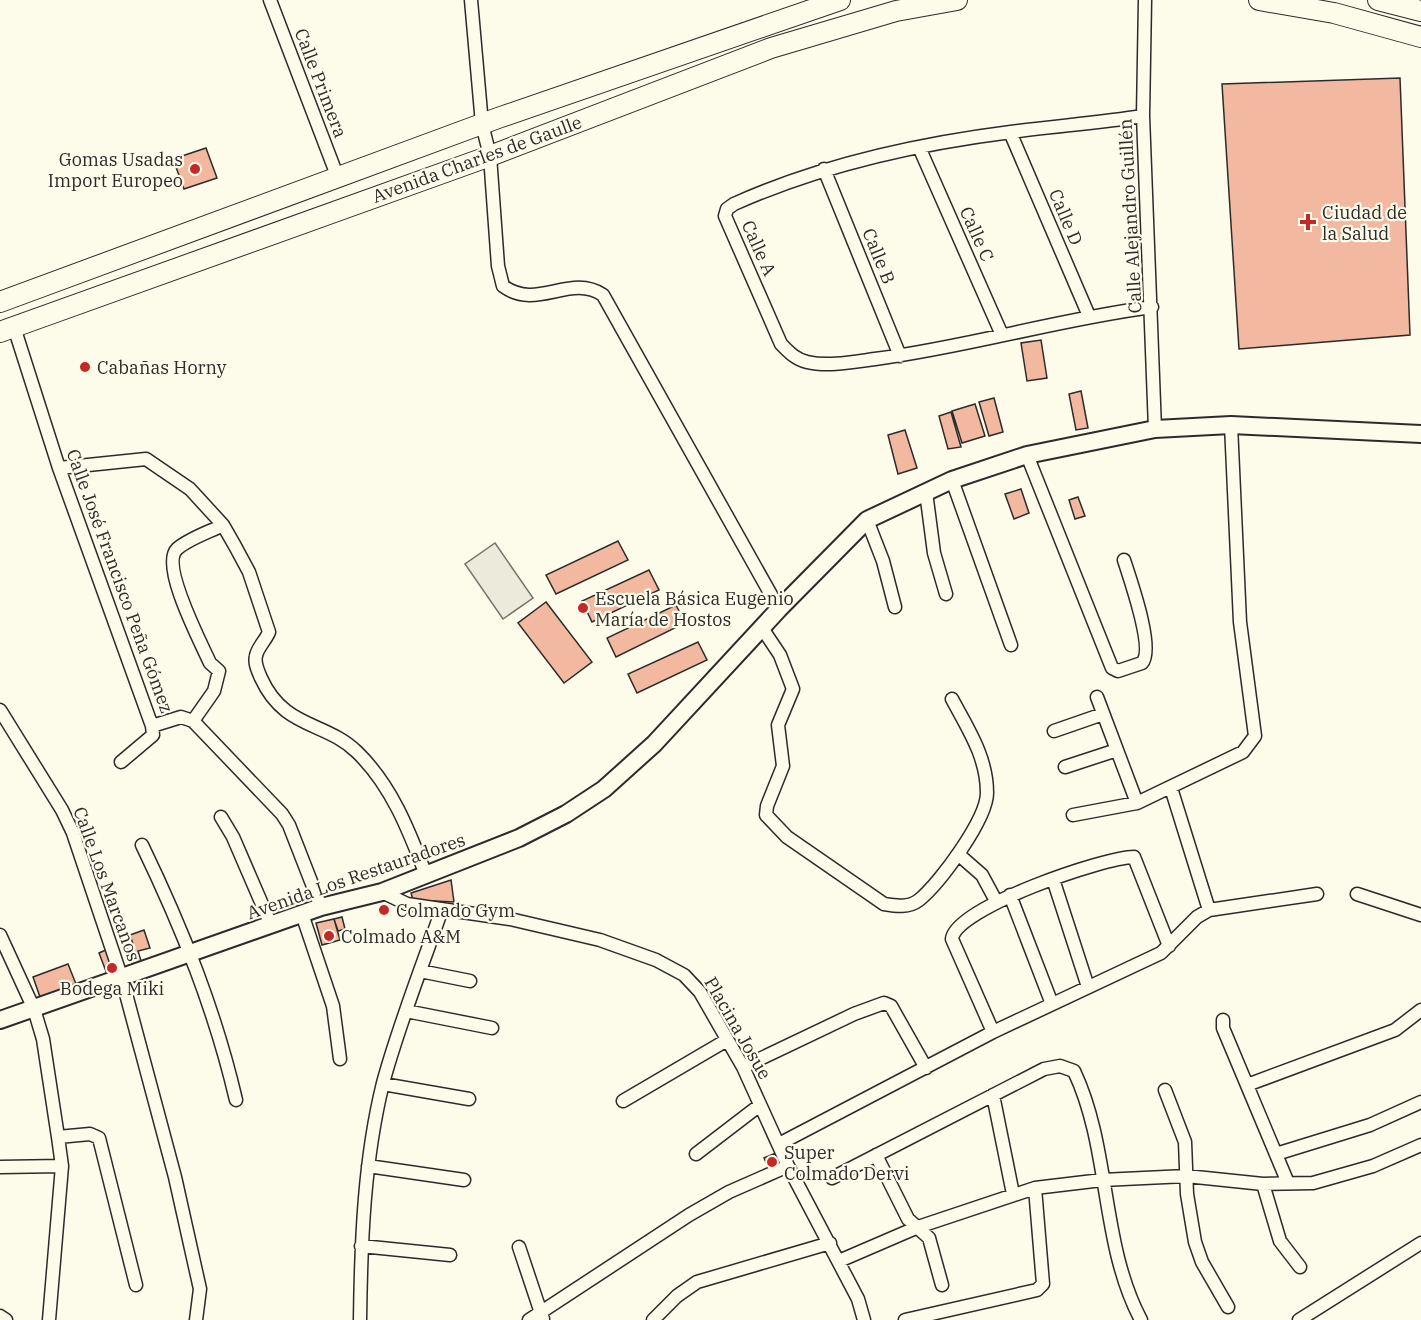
<svg xmlns="http://www.w3.org/2000/svg" width="1421" height="1320" font-family="'IBM Plex Serif',serif">
<style>
.green{fill:#ecebdb;stroke:#74746e;stroke-width:1.5}
.building{fill:#f2b8a0;stroke:#2b2b2b;stroke-width:1.5}
.lines{fill:none;stroke-linecap:round;stroke-linejoin:round}
.minor-casing{stroke:#2b2b2b;stroke-width:15}
.tertiary-casing{stroke:#2b2b2b;stroke-width:20}
.primary-casing{stroke:#2b2b2b;stroke-width:22}
.minor{stroke:#fdfbea;stroke-width:12}
.tertiary{stroke:#fdfbea;stroke-width:16}
.primary{stroke:#fdfbea;stroke-width:20}
.poi-dot{fill:#c62828;stroke:#fdfbea;stroke-width:2}
.labels{text-anchor:middle;dominant-baseline:central;stroke-width:4.5;stroke-linejoin:round;paint-order:stroke}
.street-label{font-size:18px;fill:#2b2b2b;stroke:#fdfbea}
.poi-label{font-size:18px;fill:#2b2b2b;stroke:#fdfbea;text-anchor:start}
</style>
<rect width="100%" height="100%" fill="#fdfbea"/>
<!-- green -->
<path class="green" d="M495 543 533 598 503 619 465 564Z"/>
<!-- building -->
<path class="building" d="M1400 78 1410 335 1239 349 1222 84Z
M206 148 217 178 184 189 173 159Z
M1041 340 1047 378 1027 381 1021 343Z
M1081 391 1088 428 1076 430 1069 394Z
M994 398 1003 432 989 436 979 402Z
M975 404 985 436 962 443 952 411Z
M951 412 961 447 948 449 939 416Z
M905 430 917 468 898 474 888 435Z
M1021 489 1029 513 1014 519 1005 494Z
M1078 497 1085 516 1075 519 1069 500Z
M618 541 628 560 556 594 546 575Z
M649 570 659 590 592 622 582 601Z
M546 602 592 662 564 683 518 623Z
M676 605 685 623 616 657 607 638Z
M698 642 707 660 637 693 628 674Z
M451 880 454 902 413 900 411 893Z
M342 917 345 929 338 931 334 919Z
M334 919 340 940 322 945 316 923Z
M144 930 150 948 138 951 142 964 133 967 126 946 133 944 130 935Z
M108 949 116 970 107 974 99 953Z
M68 964 76 984 40 997 33 977Z
M776 1153 779 1160 777 1164 768 1167 764 1158Z"/>
<g class="lines">
<!-- minor casing -->
<g class="minor-casing">
<path id="minor" d="M270 0 338 178
M471 0 482 124 490 156 498 266 503 286C537 311 570 273 603 295L779 609
M1145 0 1143 116 1155 429
M1143 116C1099 123 1055 126 1011 132 916 144 821 165 734 204L727 209 725 216 781 344C789 352 795 359 807 362 828 367 853 362 875 359 968 347 1059 319 1152 307
M1010 132 1089 316
M919 147 1002 335
M824 169 900 356
M14 327 59 468 152 726 181 717 193 721 282 814 289 825 321 907
M1027 455 1112 668 1118 671 1142 663C1155 649 1130 579 1124 560
M59 468 146 459 190 489 223 525 235 546 249 572 269 632C266 640 257 648 256 656 254 663 258 671 261 678 284 729 325 721 357 752 392 786 409 831 426 875
M952 480 1011 645
M926 492 934 553 946 594
M867 520 883 561 895 607
M762 628 780 655 793 689 778 725 783 766 767 806 766 815 787 837 884 904C896 906 909 908 919 900 940 883 987 819 987 793 987 757 968 729 952 699
M1097 697 1137 803
M0 710 62 810 73 833 122 979 175 1177 200 1289 196 1320
M193 721 214 691 219 671 210 663C201 643 160 565 177 549 188 539 209 532 223 525
M1054 731 1103 714
M121 762 153 735 152 726
M1065 767 1117 750
M1171 788 1209 910
M1073 815 1137 803 1243 752 1255 736 1240 622 1231 425
M221 817 233 837 271 925
M142 845C182 928 215 1010 236 1100
M958 854 982 875 996 901
M1053 879 1088 987
M382 892 407 904 510 919 600 940 656 960 684 975 700 992 743 1067 788 1166 858 1299 864 1320
M1357 894 1421 915
M1010 895 1052 1004
M302 914 333 1006 340 1059
M0 935 34 1009 43 1039 58 1137 62 1166 49 1320
M420 971 470 981
M406 1011 492 1028
M1223 1020V1028L1288 1183
M993 1032 952 939C955 908 1104 857 1134 857L1169 946
M743 1067 854 1014 884 1003 891 1006 926 1068
M383 1084 469 1099
M1247 1085 1395 1030 1421 1010
M1165 1090 1185 1142 1187 1194 1195 1242 1202 1262 1228 1307
M993 1095 1013 1194
M623 1101 727 1040
M58 1137 90 1134 99 1138 136 1285
M779 1144 993 1032 1161 953 1197 917 1209 910 1317 894
M696 1154 760 1105
M1276 1154 1370 1125 1421 1102
M876 1155 908 1219 929 1238 942 1285
M368 1166 464 1180
M0 1167 62 1166
M832 1178 1044 1069 1060 1066 1074 1071C1111 1149 1100 1243 1141 1320
M1263 1184 1280 1241 1300 1267
M361 1246 450 1255
M519 1247 543 1319
M839 1261 918 1227 1035 1188 1102 1180 1186 1176 1263 1184 1313 1183 1373 1166 1421 1145
M0 1316 6 1320
M360 1320C361 1241 364 1160 383 1083 399 1024 422 967 442 909
M529 1320 689 1215 729 1192 788 1166
M653 1320 677 1296 697 1282 830 1243
M905 1320 1037 1290 1043 1284 1035 1188
M1299 1320 1421 1243"/>
</g>
<!-- tertiary casing -->
<g class="tertiary-casing">
<path id="tertiary" d="M0 1020 321 907 382 892 519 838 566 814 604 789 654 744 779 609 867 520 952 480 1027 455 1155 429 1231 425 1421 434"/>
</g>
<!-- primary casing -->
<g class="primary-casing">
<path id="primary" d="M1259 0 1334 13 1421 37
M1378 0 1421 11
M0 302 498 118 840 0
M0 332 490 156 771 48 896 11 957 0"/>
</g>
<!-- minor -->
<use href="#minor" class="minor"/>
<!-- tertiary -->
<use href="#tertiary" class="tertiary"/>
<!-- primary -->
<use href="#primary" class="primary"/>
</g>
<!-- markers -->
<g class="poi-dot">
<circle cx="195" cy="169" r="6"/>
<path d="M1305 213h6v6h6v6h-6v6h-6v-6h-6v-6h6z"/>
<circle cx="85" cy="367" r="6"/>
<circle cx="583" cy="608" r="6"/>
<circle cx="384" cy="910" r="6"/>
<circle cx="329" cy="936" r="6"/>
<circle cx="112" cy="968" r="6"/>
<circle cx="772" cy="1162" r="6"/>
</g>
<g class="labels">
<!-- street labels -->
<g class="street-label">
<text transform="translate(321 83) rotate(69)">Calle Primera</text>
<text transform="translate(477 159) rotate(-20)">Avenida Charles de Gaulle</text>
<text transform="translate(1130 216) rotate(-93)">Calle Alejandro Guillén</text>
<text transform="translate(1066 217) rotate(67)">Calle D</text>
<text transform="translate(977 234) rotate(66)">Calle C</text>
<text transform="translate(759 248) rotate(66)">Calle A</text>
<text transform="translate(879 256) rotate(68)">Calle B</text>
<text transform="translate(120 581) rotate(70)">Calle José Francisco Peña Gómez</text>
<text transform="translate(356 876) rotate(-19)">Avenida Los Restauradores</text>
<text transform="translate(107 884) rotate(70)">Calle Los Marcanos</text>
<text transform="translate(738 1028) rotate(60)">Placina Josue</text>
</g>
<!-- poi labels -->
<g class="poi-label">
<text x="183" y="159" text-anchor="end">Gomas Usadas<tspan x="183" dy="21">Import Europeo</tspan></text>
<text x="1322" y="212">Ciudad de<tspan x="1322" dy="21">la Salud</tspan></text>
<text x="97" y="367">Cabañas Horny</text>
<text x="595" y="598">Escuela Básica Eugenio<tspan x="595" dy="21">María de Hostos</tspan></text>
<text x="396" y="910">Colmado Gym</text>
<text x="341" y="936">Colmado A&amp;M</text>
<text x="112" y="988" text-anchor="middle">Bodega Miki</text>
<text x="784" y="1152">Super<tspan x="784" dy="21">Colmado Dervi</tspan></text>
</g>
</g>
</svg>
